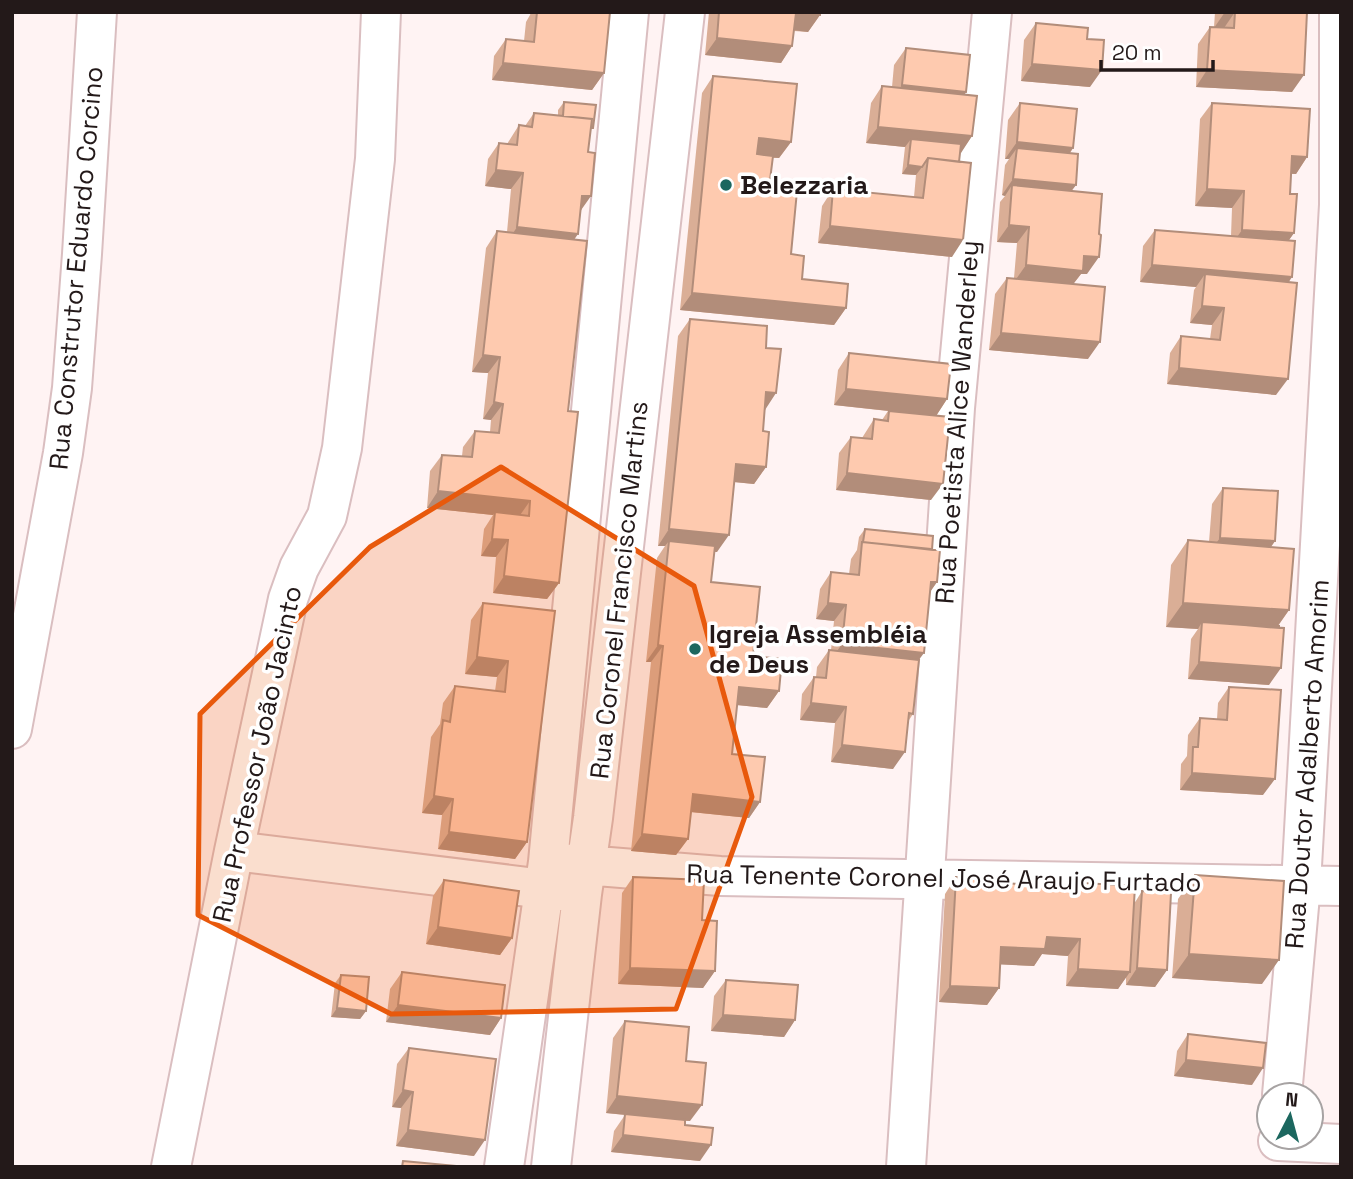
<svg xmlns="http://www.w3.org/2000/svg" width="1353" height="1179" font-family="'Space Grotesk',sans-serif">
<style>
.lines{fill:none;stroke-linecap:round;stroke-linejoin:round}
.minor-casing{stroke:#dabec0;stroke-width:42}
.minor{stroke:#fff;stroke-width:38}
.wall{fill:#daae96}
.shaded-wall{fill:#b28d7a}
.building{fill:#fecaaf;stroke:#b28d7a;stroke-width:2}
.marked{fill:#e8590c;fill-opacity:0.2;stroke:#e8590c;stroke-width:5;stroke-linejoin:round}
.poi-dot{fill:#1c675f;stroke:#fff;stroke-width:2.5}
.labels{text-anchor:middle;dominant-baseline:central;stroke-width:7;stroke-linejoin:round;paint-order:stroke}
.poi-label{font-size:26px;font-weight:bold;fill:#231919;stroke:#fff;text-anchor:start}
.street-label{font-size:26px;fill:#231919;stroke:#fff}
</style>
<rect width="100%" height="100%" fill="#fff3f3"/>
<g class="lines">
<!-- minor casing -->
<g class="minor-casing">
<path id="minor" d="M12 729 63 453 72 388 82 254 97 12
M234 851 569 892
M560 863 720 876 1341 886
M1282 1095 1301 884 1339 205V12
M1278 1141 1341 1144
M171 1167 234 851 288 599 299 568 327 516 342 448 375 159 381 12
M504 1167 548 862 629 12
M551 1167 582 894 593 818 685 12
M906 1167 955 408 992 12"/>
</g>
<!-- minor -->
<use href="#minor" class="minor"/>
</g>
<!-- wall -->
<path class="wall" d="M531 12H610L604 73 592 90 492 80 494 56 506 39 524 41 526 22 530 15Z
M709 12H820V15L808 32 794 31 792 46 781 63 705 55Z
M1215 12H1307L1292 92 1196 87 1198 44 1210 27H1214Z
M1036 23 1090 87 1021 81 1024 40Z
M906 48 966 92 964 95 972 136 960 153 952 257 818 243 822 206 833 189 914 197 916 175 902 174 905 147 866 143 871 103 882 86 892 87 894 65Z
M713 76 791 142 779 158H773L769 188 791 254 802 279 846 308 834 325 680 310 702 93Z
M564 102 590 132 581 211 574 240 568 411 559 583 547 599 493 593 496 557 481 556 484 529 493 515 427 508 430 471 442 455 462 456 463 447 475 431 490 432 491 420 483 419 488 373 472 372 486 248 497 231 507 232 511 189 485 186 488 159 499 143 507 144 519 125 525 126 534 113 558 116V110Z
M1020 103 1073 148 1070 153 1076 185 1071 191 1087 274H1081L1073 284 1088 359 989 350 995 294 1007 278H1014L1017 243 997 242 1000 202 1005 196 1002 195 1005 165 1009 159H1005L1008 120Z
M1212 103 1307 157 1296 174H1291L1290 194 1294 233 1288 241 1289 282 1276 395 1167 384 1170 353 1181 336 1210 339 1212 325 1190 323 1194 290 1196 287 1140 282 1143 246 1155 230 1231 236 1232 208 1195 206 1200 119Z
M690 319 766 348 764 410 763 431 766 467 754 484 734 482 717 552H714L711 582 753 656 779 691 767 708 737 705 732 754 760 802 749 818 691 812 688 839 676 855 631 851 651 662H646L657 558 665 546H658L678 336Z
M849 353 947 399 936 416 931 500 836 490 839 453 851 437 862 438 874 419 882 420 888 411 834 405 838 370Z
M1223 488 1275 541 1271 547 1289 610 1278 626 1269 685 1188 679 1191 639 1198 629 1166 627 1171 565 1188 540 1209 542 1212 504Z
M865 529 932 550 937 582 930 592 919 660 913 714 909 720 893 769 831 762 835 723 800 720 802 694 814 677H816L817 667 829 650H831L834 621 816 619 820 589 831 572 849 574 851 559 857 550 859 537Z
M483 603 555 611 527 842 515 859 438 849 442 815 422 813 431 737 440 724 443 703 455 686 495 691 497 677 465 674 471 620Z
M1229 687 1263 795 1180 790 1181 764 1187 756 1188 735 1200 718 1217 719 1218 703Z
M1195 875 1262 984 1172 978 1178 899Z
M633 877 702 920 715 971 703 988 618 984 622 893Z
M956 877 1005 883 1048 886 1050 884 1081 886 1083 883 1134 904 1142 891 1167 970 1155 987 1126 985V977L1118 989 1066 986 1068 956 1042 954 1034 966 1000 964 999 988 987 1005 939 1002 945 894Z
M444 880 512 938 500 955 426 944 433 896Z
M402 972 501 1018 490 1035 386 1022 390 989Z
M341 975 366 1011 360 1019 331 1017 335 983Z
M726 980 795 1020 784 1037 711 1031 714 996Z
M625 1021 686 1061 690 1121H685V1125L700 1161 611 1152 614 1131 625 1115 606 1113 613 1038Z
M1188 1034 1252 1085 1174 1076 1177 1051Z
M409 1048 474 1156 396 1146 401 1108 392 1107 397 1064Z"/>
<!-- shaded-wall -->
<path class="shaded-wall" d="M1225 12H1235L1224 28H1214Z
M796 13 820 15 808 32 784 29Z
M717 38 792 46 781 63 705 55Z
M503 63 604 73 592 90 492 80Z
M1032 64 1102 70 1090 87 1021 81Z
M1207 70 1304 75 1292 92 1196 87Z
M902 85 966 92 955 108 890 102Z
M878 127 972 136 961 153 911 139 905 147 866 143Z
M759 138 791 142 779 158 747 155Z
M1017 142 1073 148 1062 164 1017 148 1009 159H1005Z
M1292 156 1307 157 1296 174 1280 173Z
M908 165 922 167 916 175 902 174Z
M496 170 523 173 511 189 485 186Z
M1013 179 1076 185 1064 201 1012 185 1005 196 1002 195Z
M1207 189 1244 191 1232 208 1195 206Z
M582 196H591L579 213Z
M1009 225 1029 227 1017 243 997 242Z
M830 226 963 240 952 257 818 243Z
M517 227 578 234 567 250 506 244Z
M1242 230 1294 233 1282 250 1230 247Z
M1084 256 1099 257 1087 274H1081L1071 287 1014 282 1026 265Z
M1152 265 1292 277 1281 294 1205 274 1196 287 1140 282Z
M692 293 846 308 834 325 680 310Z
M1202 306 1224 308 1212 325 1190 323Z
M1001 333 1100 342 1088 359 989 350Z
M483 355 500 357 488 373 472 372Z
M1179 368 1288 379 1276 395 1167 384Z
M846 389 947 399 936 416 834 405Z
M766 392 776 393 765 410Z
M494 402 503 404 491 420 483 419Z
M736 464 766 467 754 484 724 481Z
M847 473 943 484 931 500 836 490Z
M438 491 530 501 518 518 495 512 493 515 427 508Z
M669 529 729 535 717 552 668 547 669 541 665 546H658Z
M1220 538 1275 541 1263 558 1208 554Z
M492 539 508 540 496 557 481 556Z
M504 576 559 583 547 599 493 593Z
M931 582H937L925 599Z
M828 603 846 605 834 621 816 619Z
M1183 603 1289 610 1272 634 1245 624 1239 632 1202 622 1198 629 1166 627Z
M842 644 924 653 912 669 830 661Z
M658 645 663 646 651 662H646Z
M477 657 508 661 497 677 465 674Z
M1199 662 1281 668 1269 685 1188 679Z
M739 687 779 691 767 708 727 704Z
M811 703 846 707 835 723 800 720Z
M842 745 905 752 893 769 831 762Z
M1192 773 1275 779 1263 795 1180 790Z
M693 794 760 802 749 818 681 811Z
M434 796 453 799 442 815 422 813Z
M449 832 527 842 515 859 438 849Z
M642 834 688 839 676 855 631 851Z
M438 927 512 938 500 955 426 944Z
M1047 937 1080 939 1068 956 1042 954 1034 966 990 964 1001 947Z
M1189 954 1279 960 1262 984 1172 978Z
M630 968 715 971 703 988 618 984Z
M1137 968 1167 970 1155 987 1126 985Z
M1078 969 1130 972 1118 989 1066 986Z
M950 986 999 988 987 1005 939 1002Z
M398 1005 501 1018 490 1035 386 1022Z
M337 1008 366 1011 360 1019 331 1017Z
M723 1015 795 1020 784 1037 711 1031Z
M1186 1060 1263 1068 1252 1085 1174 1076Z
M403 1090 413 1092 401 1108 392 1107Z
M617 1096 702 1105 690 1121 606 1113Z
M408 1130 485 1140 474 1156 396 1146Z
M623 1135 711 1145 700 1161 611 1152Z"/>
<!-- building -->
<path class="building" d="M537 12H610L604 73 503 63 506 39 534 42Z
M719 12H820V15L796 13 792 46 717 38Z
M1235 12H1307L1304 75 1207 70 1210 27 1234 28Z
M1036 23 1088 28 1087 39 1104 40 1102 70 1032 64Z
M906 48 970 55 966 92 902 85Z
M713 76 797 84 791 142 759 138 757 154 773 156 769 188 797 191 791 254 804 256 802 279 848 284 846 308 692 293Z
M882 86 977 96 972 136 878 127Z
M564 102 596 105 593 128H591L592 119 563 116Z
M1020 103 1077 109 1073 148 1017 142Z
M1212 103 1310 109 1307 157 1292 156 1290 194H1297L1294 233 1242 230 1244 191 1207 189Z
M534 113 592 119 588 152 595 153 591 196H582L578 234 517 227 523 173 496 170 499 143 517 145 519 125 532 127Z
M911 139 961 144 959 162 928 158 922 167 908 165Z
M1017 148 1078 154 1076 185 1013 179Z
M928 158 971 163 963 240 830 226 833 189 923 198Z
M1012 185 1102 194 1099 234 1101 235 1099 257 1084 256 1083 271 1026 265 1029 227 1009 225Z
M1155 230 1295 241 1292 277 1152 265Z
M497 231 587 241 568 411 578 412 559 583 504 576 508 540 492 539 495 512 529 516 530 501 438 491 442 455 472 457 475 431 499 433 503 404 494 402 500 357 483 355Z
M1205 274 1297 283 1288 379 1179 368 1181 336 1220 340 1224 308 1202 306Z
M1007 278 1105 287 1100 342 1001 333Z
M690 319 767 326 766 348 781 349 776 393 766 392 763 431 769 432 766 467 736 464 729 535 669 529Z
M849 353 951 364 947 399 846 389Z
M889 411 950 417 943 484 847 473 851 437 872 439 874 419 888 421Z
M1223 488 1278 491 1275 541 1220 538Z
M865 529 933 536 932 550 863 542Z
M1188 540 1294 549 1289 610 1183 603Z
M669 541 715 546 711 582 760 587 753 656 782 659 779 691 739 687 732 754 765 757 760 802 693 794 688 839 642 834 663 646 658 645Z
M862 542 940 550 937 582H931L924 653 842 644 846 605 828 603 831 572 859 575Z
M483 603 555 611 527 842 449 832 453 799 434 796 443 720 450 722 455 686 505 692 508 661 477 657Z
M1202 622 1284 628 1281 668 1199 662Z
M1245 624 1279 626V628L1245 625Z
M829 650 919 660 913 714 909 713 905 752 842 745 846 707 811 703 814 677 826 678Z
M1229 687 1281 690 1275 779 1192 773 1193 747H1198L1200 718 1227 720Z
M1195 875 1284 881 1279 960 1189 954Z
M633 877 704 880 702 920 717 921 715 971 630 968Z
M956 877 1005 880V883L1049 886 1050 884 1083 886V883L1135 886 1130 972 1078 969 1080 939 1047 937 1045 949 1001 947 999 988 950 986Z
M444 880 519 891 512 938 438 927Z
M1142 891 1171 893 1167 970 1137 968Z
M402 972 505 985 501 1018 398 1005Z
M341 975 369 977 366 1011 337 1008Z
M726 980 798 985 795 1020 723 1015Z
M625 1021 689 1027 686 1061 706 1063 702 1105 617 1096Z
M1188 1034 1266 1043 1263 1068 1186 1060Z
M409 1048 496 1059 485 1140 408 1130 413 1092 403 1090Z
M625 1114 685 1120V1125L713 1128 711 1145 623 1135Z
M403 1161 467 1167H402Z"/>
<!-- marked area -->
<path class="marked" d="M501 467 694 586 752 797 676 1009 391 1014 198 915 200 714 370 547Z"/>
<!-- markers -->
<g class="poi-dot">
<circle cx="726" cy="185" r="7"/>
<circle cx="695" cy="649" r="7"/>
</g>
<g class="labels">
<!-- poi labels -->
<g class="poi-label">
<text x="740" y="185">Belezzaria</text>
<text x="709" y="634">Igreja Assembléia<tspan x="709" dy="30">de Deus</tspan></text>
</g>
<!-- street labels -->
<g class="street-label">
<text transform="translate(76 268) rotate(-85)">Rua Construtor Eduardo Corcino</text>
<text transform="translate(957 422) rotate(-86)">Rua Poetista Alice Wanderley</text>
<text transform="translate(619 590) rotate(-84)">Rua Coronel Francisco Martins</text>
<text transform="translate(257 754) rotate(-78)">Rua Professor João Jacinto</text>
<text transform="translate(1307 764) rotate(-86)">Rua Doutor Adalberto Amorim</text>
<text transform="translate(944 878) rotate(1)">Rua Tenente Coronel José Araujo Furtado</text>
</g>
</g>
<!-- border -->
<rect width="1353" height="1179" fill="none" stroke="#231919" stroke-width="28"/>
<!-- north arrow -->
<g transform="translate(1290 1116) rotate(6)"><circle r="33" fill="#ffffff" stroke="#a7a3a3" stroke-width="2"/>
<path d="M0-5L12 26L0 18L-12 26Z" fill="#1c675f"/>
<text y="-10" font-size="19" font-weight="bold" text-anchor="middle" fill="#231919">N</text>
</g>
<!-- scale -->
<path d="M1101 60v10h112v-10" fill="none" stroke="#231919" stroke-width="3.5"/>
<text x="1112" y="60" font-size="21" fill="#231919" stroke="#ffffff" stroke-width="5" paint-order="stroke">20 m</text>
</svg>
